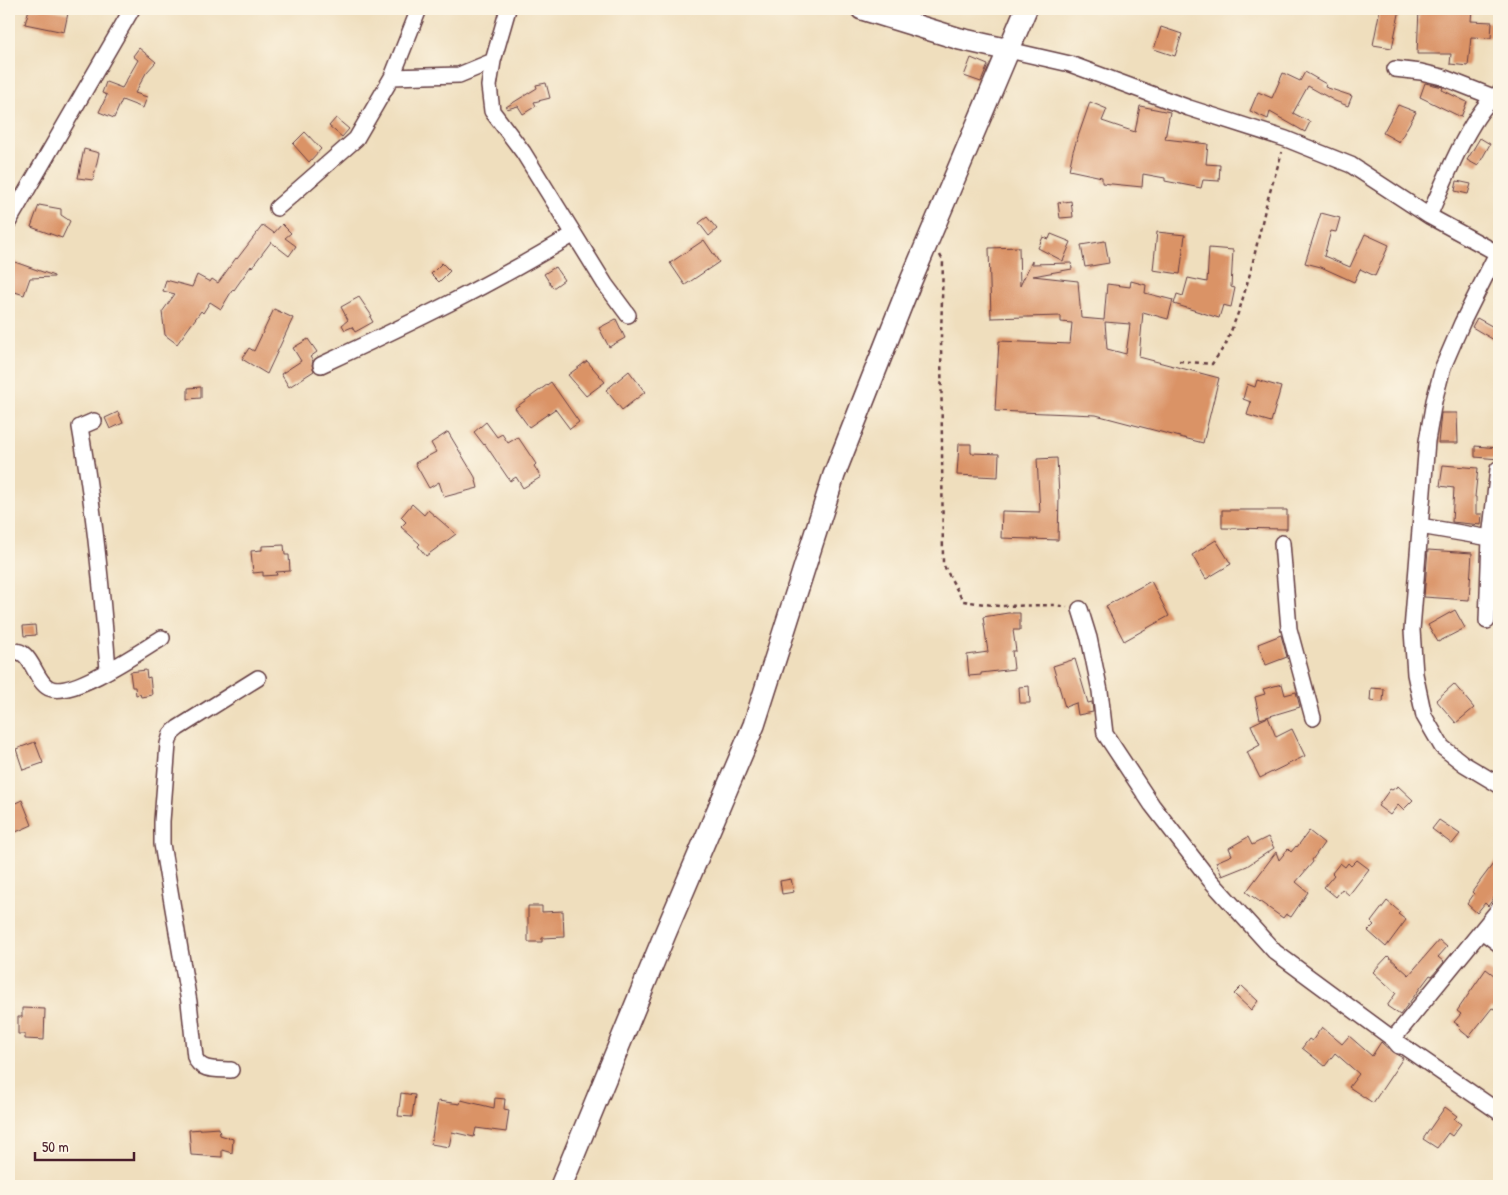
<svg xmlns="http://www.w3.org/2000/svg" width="1508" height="1195" font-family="'Patrick Hand',sans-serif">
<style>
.building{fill:#da9366;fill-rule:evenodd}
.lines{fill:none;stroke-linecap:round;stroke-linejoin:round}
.street-casing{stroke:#633c41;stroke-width:18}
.secondary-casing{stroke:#633c41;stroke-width:24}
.path{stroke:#633c41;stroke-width:2.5;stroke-dasharray:4 4;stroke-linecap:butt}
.street{stroke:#fff;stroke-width:15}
.secondary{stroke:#fff;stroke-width:21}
</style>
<rect width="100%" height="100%" fill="#fcf5e5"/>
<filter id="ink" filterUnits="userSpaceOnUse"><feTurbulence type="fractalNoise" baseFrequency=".02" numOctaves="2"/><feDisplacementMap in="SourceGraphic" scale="10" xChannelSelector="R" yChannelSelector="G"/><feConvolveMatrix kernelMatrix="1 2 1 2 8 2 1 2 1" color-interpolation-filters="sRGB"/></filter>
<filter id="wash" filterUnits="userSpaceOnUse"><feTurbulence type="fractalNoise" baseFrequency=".0096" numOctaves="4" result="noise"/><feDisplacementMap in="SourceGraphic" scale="20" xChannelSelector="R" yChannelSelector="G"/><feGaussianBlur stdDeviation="1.12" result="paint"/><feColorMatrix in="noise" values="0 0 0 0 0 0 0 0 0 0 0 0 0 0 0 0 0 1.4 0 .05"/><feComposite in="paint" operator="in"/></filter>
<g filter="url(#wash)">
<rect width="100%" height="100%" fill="#efdebd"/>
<g id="blocks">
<!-- building -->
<path class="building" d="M29 9H47L68 13 64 32 25 24Z
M1380 9H1400L1392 48 1373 45Z
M1419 9H1472L1471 21 1492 22 1491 38 1471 37 1468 66 1450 64 1451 54H1417Z
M1161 27 1182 34 1175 56 1154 49Z
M139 48 156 62 146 73 135 93 147 97 143 108 122 100 114 118 99 112 107 95 102 93 106 82 122 88 138 60 133 56Z
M971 58 988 65 981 82 964 76Z
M1305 72 1326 84 1325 87 1352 96 1348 106 1335 101 1308 86 1293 113 1310 122 1305 132 1270 112 1268 119 1250 111 1258 92 1272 98 1283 73 1300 81Z
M546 83 550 98 534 102 536 106 523 114 518 106 507 109 506 107 537 88 536 85Z
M1425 83 1443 87 1442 90 1467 102 1461 117 1420 97Z
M1090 102 1107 109 1102 121 1135 132 1140 106 1170 112 1165 139 1208 144 1206 164 1220 165 1219 181 1203 180 1201 188 1165 181V178L1143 174 1142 187 1102 183V177L1069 170 1073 151Z
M1398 105 1416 112 1399 142 1383 133Z
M336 118 349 129 342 137 329 126Z
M305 132 321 149 309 162 293 144Z
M1480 138 1490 144 1478 166 1467 160Z
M84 149 99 153 93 180 78 178Z
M1457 181 1471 184 1468 194 1455 191Z
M1071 201 1073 217 1060 218 1058 203Z
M39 205 61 209V215L70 221 62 238 31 227Z
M1321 213 1340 218 1336 232 1331 231 1324 256 1350 267 1365 234 1389 245 1375 276 1360 269 1354 282 1321 267 1305 263Z
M707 217 717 229 709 236 699 223Z
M282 224 291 233 285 238 296 246 289 256 271 242 252 267 251 266 234 290 233 289 221 309 210 302 203 313 201 311 177 344 165 335 162 312 175 294 163 291 166 280 192 287 197 275 210 282 212 279 218 283 236 258 237 259 263 225 274 233Z
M1157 232 1185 235 1180 274 1153 270Z
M1051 234 1071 242 1063 261 1038 248 1043 237 1049 239Z
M704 240 719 262 685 285 670 263Z
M1105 241 1109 263 1085 267 1081 245Z
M1019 247 1020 286 1032 261V264L1071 263 1072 269 1033 276 1078 281 1081 318 1104 320 1107 284 1130 287 1131 281 1146 285 1145 293 1173 300 1168 319 1143 312 1139 357 1219 378 1203 443 1096 415 995 411 999 341 1070 344 1072 323 1061 322V316L991 318 989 248ZM1105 322 1130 324 1126 354 1107 349Z
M1209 248 1233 250 1231 287 1235 288 1231 307 1223 305 1219 318 1174 304 1177 294 1183 296 1188 278 1207 282Z
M12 261 54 276V277L30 278 24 295 9 290V272Z
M442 263 450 271 439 282 431 274Z
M555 267 564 280 553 288 544 274Z
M359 297 372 316 370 317 373 322 355 332 352 327 345 330 342 325 348 320 341 307Z
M274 309 293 318 267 374 242 359 249 348 254 351Z
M1477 318 1499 330V343L1472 327Z
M616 319 625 338 609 347 599 328Z
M308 339 317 352 310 357 313 361 312 365 314 371 289 387 281 374 301 361 293 348Z
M587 361 605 382 586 396 568 375Z
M629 371 645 392 622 410 606 390Z
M1257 380 1281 387 1271 422 1247 415 1251 402 1243 399 1247 384 1255 387Z
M551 382 579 422 570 429 555 409 529 427 515 408Z
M201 387V398L188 399V388Z
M118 412 123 423 110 429 105 418Z
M1441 413H1457L1458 443H1438Z
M486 422 497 437 502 434 508 443 518 437 536 464 534 466 541 477 523 488 516 477 510 481 485 444 484 445 474 432Z
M448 432 475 477 478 488 444 497 439 482 429 488 415 463 436 452 431 443Z
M959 444H971V453L999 454 998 477 957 475Z
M1475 446 1499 448V459L1475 457Z
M1057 458 1059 496 1058 540 1001 538 1002 511 1040 512 1037 459Z
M1443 465 1478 468 1475 497H1476V514H1482L1481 525 1452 522 1454 488 1440 486Z
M412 504 424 515 428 510 456 534 426 556 418 546 420 544 401 527 406 522 401 517Z
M1222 510H1287V529L1222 528Z
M1216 540 1231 564 1206 579 1192 555Z
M284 545 285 555H289L290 571 276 572 277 575 263 576V572L253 573 251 551 262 550V546Z
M1428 550 1472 553 1469 600 1424 597Z
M1151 581 1169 616 1124 641 1106 606Z
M1455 610 1465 628 1438 642 1428 625Z
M1008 613H1020V630H1013L1016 651H1012L1014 669 981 673V675L969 676 967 655 988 652 983 617Z
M35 625 36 635 24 636 23 626Z
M1281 635 1287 657 1266 665 1258 644Z
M1075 659 1088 703 1092 702 1093 712 1078 715 1076 703 1065 707 1053 666Z
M146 670 147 678 150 677 152 695 141 697 140 694 136 695 135 687H132L130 672Z
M1282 684 1285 695 1296 692 1300 707 1260 719 1255 697 1265 694 1263 689Z
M1454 684 1474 708 1456 723 1436 700Z
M1029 686 1030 703H1020L1019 687Z
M1371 688 1384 689 1383 702 1370 701Z
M1268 717 1276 737 1292 729 1305 756 1260 778 1247 752 1260 745 1251 725Z
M35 742 43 763 23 770 16 749Z
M1398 786 1413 800 1403 810 1398 805 1390 815 1378 806 1390 789 1392 790Z
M22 800 32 825 9 835V806Z
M1439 820 1460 834 1452 844 1432 829Z
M1309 831 1324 843 1312 860 1313 862 1296 882 1308 892 1291 917 1286 914 1283 918 1246 892 1276 852 1279 860 1288 849 1291 852 1296 846 1297 847Z
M1248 837 1252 845 1268 837 1274 848 1247 866 1222 876 1216 862 1232 855 1229 848Z
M1499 856V891L1488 906 1485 903 1477 913 1467 904 1474 894 1472 892Z
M1357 860 1369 869 1349 895 1342 889 1336 897 1324 887 1334 875 1332 873 1340 863 1345 867 1348 863 1351 866Z
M791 879 794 892 782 894 780 881Z
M1387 901 1400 912 1398 914 1406 920 1386 947 1368 931 1374 925 1371 922Z
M528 906H542V912L563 911 564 937 542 938V942H528Z
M1439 940 1447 947 1438 957 1444 962 1432 976 1430 975 1400 1015 1387 1006 1396 993 1373 972 1388 956 1409 975Z
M1486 969 1499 979V1001L1494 1009 1492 1008 1469 1037 1459 1029 1461 1027 1454 1022 1461 1014 1457 1011Z
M1242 986 1258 1001 1251 1010 1234 994Z
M22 1008 45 1009 44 1040 25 1039V1034H18V1017H22Z
M1322 1027 1342 1044 1349 1036 1372 1056 1381 1042 1392 1052 1403 1058 1373 1103 1349 1087 1359 1074 1335 1053 1325 1066 1302 1048 1309 1039 1312 1041Z
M401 1093 415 1095 412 1117 398 1116Z
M495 1098 505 1099 504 1109 509 1110 506 1132 476 1128 474 1137 452 1132 449 1147 431 1144 438 1101 460 1104 461 1100 494 1108Z
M1445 1107 1457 1116 1454 1119 1461 1124 1452 1136 1448 1133 1437 1148 1423 1139Z
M219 1128 220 1135 233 1139 232 1153 222 1150V1157L191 1155 189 1130Z"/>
</g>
</g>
<g filter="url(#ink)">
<use href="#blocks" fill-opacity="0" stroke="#633c41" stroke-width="1"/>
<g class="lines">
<!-- street casing -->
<g class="street-casing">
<path id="street" d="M1009 50 1070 64 1189 108 1286 139 1351 165 1429 216 1499 254
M1395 69 1421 72 1442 77 1493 97
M392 77 419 9
M277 208 356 139 392 77 459 75 493 61
M1429 216C1443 184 1471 112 1499 93
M9 221 132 9
M574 234 605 284 628 315
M1497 253 1462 323 1443 367 1434 401 1427 441 1412 630 1415 674 1424 716 1442 747 1464 764 1499 785
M321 365C407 325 493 284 574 234L523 152 492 111 489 86 493 61 508 9
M94 421 80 427C94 507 102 589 108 670
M1420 526 1490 538 1487 621
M1490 538 1498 469
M1282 543 1289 629 1313 718
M1080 609 1089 638 1100 691 1105 734 1152 805 1210 880 1275 952 1393 1039 1499 1112
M9 652C32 645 33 680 49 688 71 699 141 651 162 638
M1482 931 1499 944
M1399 1046 1393 1039 1499 909
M231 1070C218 1069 200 1072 195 1057L189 1002 162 844V821L168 744 171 734 178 728 258 678"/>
</g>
<!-- secondary casing -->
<g class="secondary-casing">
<path id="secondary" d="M862 9 960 39 1009 50
M561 1186 665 934 754 725 834 475 910 283 1026 9"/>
</g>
<!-- path -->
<path class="path" d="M940 255 943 261 941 337 943 564 963 601 999 606 1055 605 1067 607
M1179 361 1212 364 1226 344 1240 308 1251 270 1266 205 1282 152"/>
<!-- street -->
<use href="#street" class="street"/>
<!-- secondary -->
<use href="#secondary" class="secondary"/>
</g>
</g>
<!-- margin -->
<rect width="1508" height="1195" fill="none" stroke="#fcf5e5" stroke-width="30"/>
<!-- scale -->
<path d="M35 1152v8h99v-8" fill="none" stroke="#4a1f2b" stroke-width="2.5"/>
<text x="42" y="1152" font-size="15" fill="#4a1f2b" stroke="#fcf5e5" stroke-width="4" paint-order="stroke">50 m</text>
</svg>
